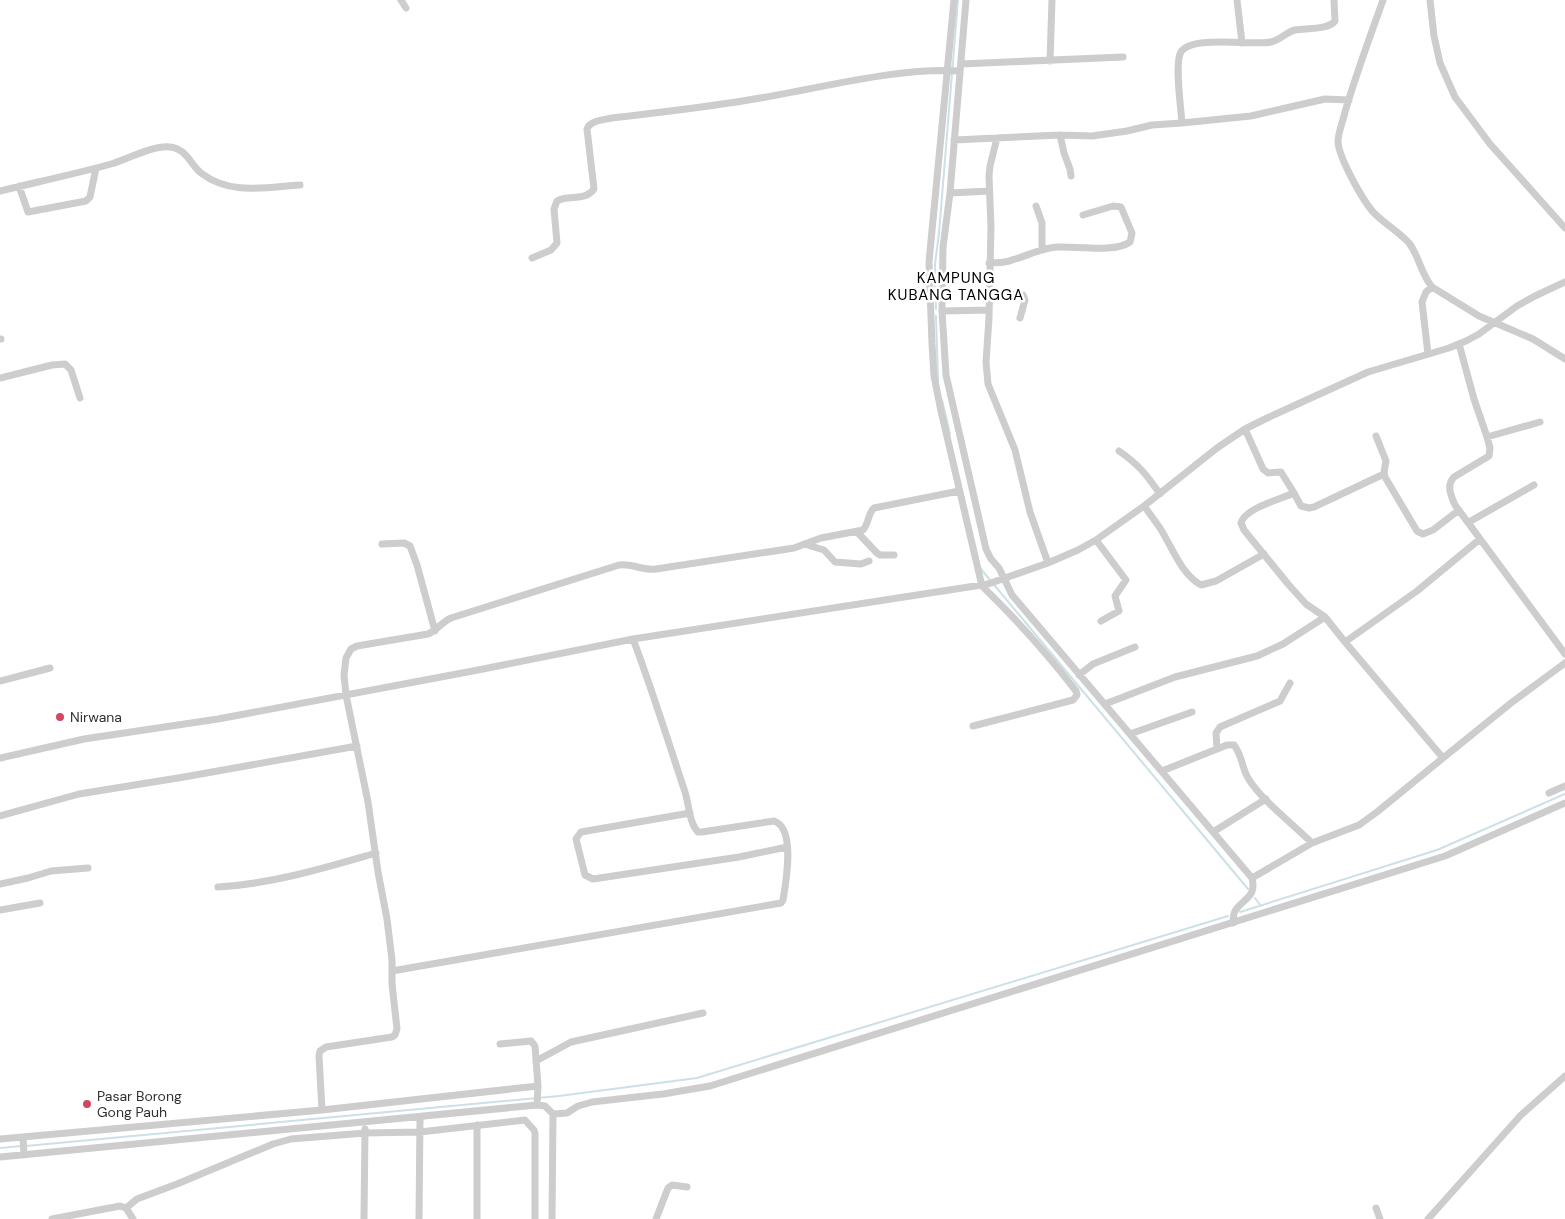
<svg xmlns="http://www.w3.org/2000/svg" width="1565" height="1219" font-family="'DM Sans',sans-serif">
<style>
.lines{fill:none;stroke-linecap:round;stroke-linejoin:round}
.stream{stroke:#cce0e7;stroke-width:2}
.minor{stroke:#cdcdcd;stroke-width:7}
.poi-dot{fill:#d34763;stroke:#fff;stroke-width:2}
.labels{text-anchor:middle;dominant-baseline:central;stroke-width:5;stroke-linejoin:round;paint-order:stroke}
.poi-label{font-size:14px;fill:#303030;stroke:#fff;text-anchor:start}
.neighbourhood-label{font-size:15px;letter-spacing:1px;fill:#000;stroke:#fff}
</style>
<rect width="100%" height="100%" fill="#fff"/>
<g class="lines">
<!-- stream -->
<path class="stream" d="M936 309 935 264 939 233 958 0
M936 316 938 381
M942 400 950 434
M980 568 1248 889
M1255 898 1261 906
M1240 912 1437 850 1565 794
M26 1146 559 1096 697 1078 1228 916
M0 1148 21 1146"/>
<!-- minor -->
<path class="minor" d="M401 0 406 8
M954 0 929 262 932 344 934 376 941 411 982 586C1017 620 1046 652 1076 691L1077 695 1073 700 973 726
M966 0 950 193 943 247 942 311 946 375 986 549 991 559 999 568 1012 595 1252 878C1257 898 1243 898 1235 911 1233 915 1233 919 1233 923
M1237 0 1242 43
M1383 0C1370 37 1356 74 1345 112 1343 122 1338 132 1338 142 1339 158 1363 201 1374 213 1385 224 1399 232 1409 243 1419 256 1421 274 1432 287L1479 316 1533 339 1565 359
M1430 0 1434 36 1440 63 1455 97 1490 144 1565 228
M1050 61 1052 0
M961 64 1123 57
M1182 123 1251 116 1325 99 1349 100
M1060 135 1064 153 1070 169 1071 176
M997 138 990 166 989 176 991 227 989 318 986 362 988 384 1015 450 1030 512 1048 563
M954 140 1060 135 1092 136 1127 131 1152 125 1182 123C1181 108 1175 68 1180 54 1187 34 1253 46 1271 42 1281 40 1286 32 1295 30 1306 28 1328 30 1335 21L1334 0
M19 186 28 212 86 201 90 197 96 168
M0 191C37 182 75 174 111 164 128 159 153 145 170 147 187 149 190 164 201 173 231 196 266 187 300 185
M950 193 989 191
M1036 206 1042 223V250
M532 258 551 250 557 243 554 209 557 201C568 194 585 202 594 189L587 129C590 120 604 120 612 118 661 112 711 107 760 98 822 88 897 67 960 71
M989 263C997 263 1005 263 1012 260 1027 256 1041 248 1057 247 1077 246 1114 253 1130 242L1132 233 1121 207 1113 206 1083 215
M990 293 1023 295 1025 300 1020 318
M942 311 989 310
M0 339H1
M1459 344 1474 399 1487 437 1540 422
M1428 354 1422 302 1426 292 1432 287
M0 378 52 365 65 364 71 370 80 398
M1245 429 1263 469 1268 473 1281 472 1294 493C1281 499 1245 508 1241 523L1244 530 1288 584 1306 604 1325 617 1345 642 1417 591 1480 539
M1376 436 1386 461 1384 472 1385 477 1417 531 1423 534 1433 530 1459 510
M1487 437 1490 448 1489 456 1454 477C1446 485 1451 496 1455 505L1565 654
M1119 451C1139 465 1146 474 1160 494
M1294 493 1301 506 1309 508 1314 507 1384 474
M1144 506C1150 514 1155 521 1160 528 1172 547 1181 574 1201 585L1216 581 1264 554
M1469 522 1534 485
M857 532 877 553 880 555H894
M1096 540 1126 580 1115 596 1119 611 1101 621
M382 544 404 543 410 546 417 565 435 631
M804 544 824 550 835 562 861 564 869 561
M1079 675 1093 664 1135 647
M0 681 50 668
M1105 704 1175 677 1257 656 1283 644 1325 617
M1130 734 1192 712
M1217 749 1216 733 1220 727 1280 701 1290 683
M0 758 84 739 218 719 478 670 633 639 988 584 1048 563 1078 550 1096 540 1144 506 1217 448 1245 429 1265 419 1368 372 1449 348 1466 341 1479 334 1517 306 1535 296 1565 282
M1443 758 1511 703 1565 663
M1162 771 1227 745H1234C1242 755 1242 768 1248 778 1261 800 1293 824 1312 843
M1549 793 1565 786
M690 813 581 832 576 839 585 875 593 879 739 857 787 847
M0 816 79 794 184 777 357 746
M1213 832 1266 799
M1252 878 1312 843 1359 825 1377 812 1443 758 1345 642
M0 884 28 878 51 871 88 868
M218 887C272 884 324 868 376 853
M0 910 40 903
M392 971 781 903 783 900C786 882 796 828 774 821L702 832H698C689 823 689 804 685 792 668 741 652 689 633 639
M500 1044 531 1041 535 1046 538 1086
M536 1061 571 1042 703 1013
M322 1110 319 1056 320 1051 326 1047 392 1037 395 1035 397 1029 392 984V960L387 919 378 872 368 802 346 695 344 675 346 658 351 649 357 646 428 634C437 630 442 622 451 618L619 565C632 563 643 571 656 569L794 548 821 538 863 530C869 523 868 513 874 508L959 491
M477 1125V1219
M23 1137 24 1155
M0 1139 322 1110 538 1086 537 1105
M0 1157 537 1105 545 1106 553 1114 567 1113 578 1106 592 1102 663 1094 710 1086 1445 856 1565 803
M126 1208 137 1199 177 1184 273 1144 291 1139 365 1133 420 1132 525 1120 534 1130 535 1133V1219
M1376 1208 1380 1219
M52 1219 120 1206 126 1208 133 1219
M364 1219 365 1129
M419 1219 420 1118
M552 1219 553 1114
M656 1219 668 1188 672 1185 687 1187
M1428 1219 1521 1115 1565 1076"/>
</g>
<!-- markers -->
<g class="poi-dot">
<circle cx="60" cy="717" r="5"/>
<circle cx="87" cy="1104" r="5"/>
</g>
<g class="labels">
<!-- poi labels -->
<g class="poi-label">
<text x="70" y="717">Nirwana</text>
<text x="97" y="1096">Pasar Borong<tspan x="97" dy="16">Gong Pauh</tspan></text>
</g>
<!-- neighbourhood labels -->
<g class="neighbourhood-label">
<text x="956" y="278">KAMPUNG<tspan x="956" dy="17">KUBANG TANGGA</tspan></text>
</g>
</g>
</svg>
